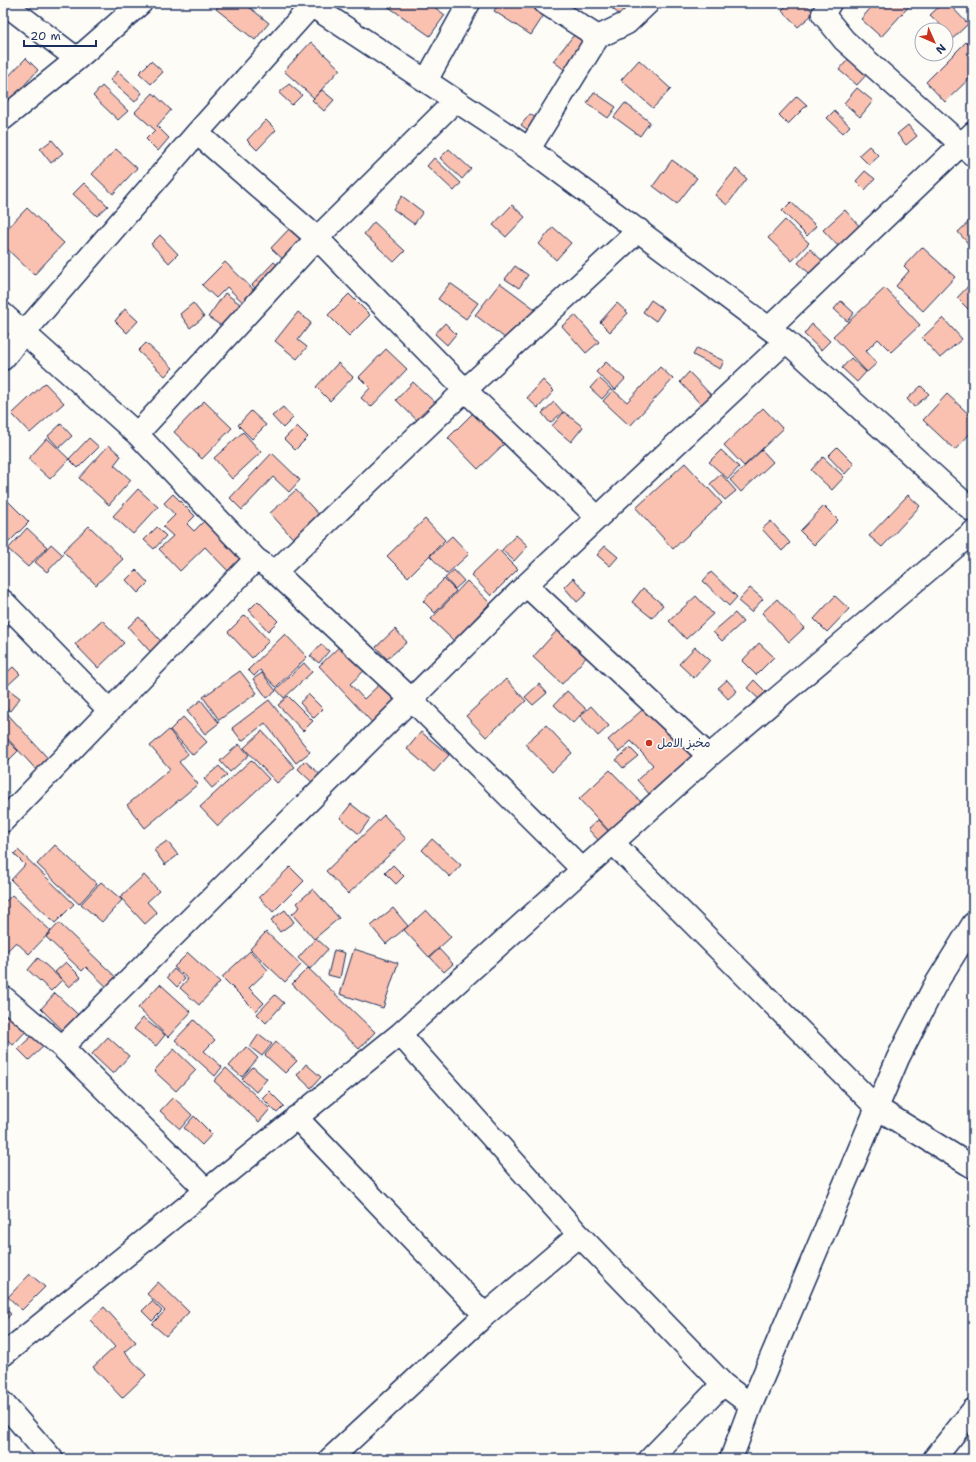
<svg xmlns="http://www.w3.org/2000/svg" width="976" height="1462" font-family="'Shantell Sans','Playpen Sans Arabic',sans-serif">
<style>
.building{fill:#fac1b0;stroke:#1b2f5e}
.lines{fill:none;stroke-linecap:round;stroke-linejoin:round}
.minor-casing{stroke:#1b2f5e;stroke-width:25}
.minor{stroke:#fdfcf7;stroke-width:22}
.poi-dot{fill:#c8321e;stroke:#fdfcf7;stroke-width:1.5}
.labels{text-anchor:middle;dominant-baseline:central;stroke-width:3;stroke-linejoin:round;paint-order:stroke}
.poi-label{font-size:12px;fill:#1b2f5e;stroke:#fdfcf7;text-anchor:start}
</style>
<rect width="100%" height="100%" fill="#fdfcf7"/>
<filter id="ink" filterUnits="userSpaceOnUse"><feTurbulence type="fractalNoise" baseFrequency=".025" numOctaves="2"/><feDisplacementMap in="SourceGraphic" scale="8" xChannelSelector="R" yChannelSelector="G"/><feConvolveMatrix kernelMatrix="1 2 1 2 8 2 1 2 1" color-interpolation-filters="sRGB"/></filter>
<g filter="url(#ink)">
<!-- building -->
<path class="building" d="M221 3H244L269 23 255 40 216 9Z
M383 3H429L445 15 430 36Z
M499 3H527L544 15 531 35 494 11Z
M606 3H630L632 5 622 17Z
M789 3H805L814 13 798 27 782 10Z
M875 3H912L881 37 861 19Z
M943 3H948L968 24 946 45V30L930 15Z
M574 35 596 52 575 78 553 61Z
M311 42 340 69 314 98 284 71Z
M966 42 973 49V75L945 102 926 82Z
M850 57 868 73 857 85 839 70Z
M26 58 38 70 9 102 3 96V82Z
M639 60 671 89 653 108 621 80Z
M151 61 163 72 151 84 139 73Z
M118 71 142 93 135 102 110 80Z
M289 84 302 95 292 105 279 93Z
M102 86 128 111 118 120 93 96Z
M857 88 873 101 860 117 844 103Z
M322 90 334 100 324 111 312 100Z
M594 92 616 107 608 118 587 103Z
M153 93 171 110 157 126 169 138 158 151 146 139 155 130 135 112Z
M797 96 807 105 788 124 779 115Z
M625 103 650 122 640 136 614 117Z
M834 111 850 126 843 133 827 118Z
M530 114 543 123 535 135 521 125Z
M266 120 276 130 257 150 247 140Z
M908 125 917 136 906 145 897 134Z
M52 140 63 153 51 163 40 149Z
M869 146 879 156 869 165 859 155Z
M116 149 137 168 113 194 92 174Z
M449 149 471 169 462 179 440 158Z
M434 158 461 183 454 191 427 166Z
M672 160 697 178 677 204 653 186Z
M736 169 747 179 727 205 715 195Z
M865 171 875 179 865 190 856 181Z
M84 183 108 206 97 216 73 194Z
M402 196 423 212 414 224 393 209Z
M791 202 816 226 807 236 782 211Z
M512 205 525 217 506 237 493 225Z
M27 208 64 243 34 275 3 245V233Z
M845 210 860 227 839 247 823 230Z
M973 218V249L958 232Z
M785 220 809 243 792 261 768 238Z
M374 222 405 251 394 262 364 234Z
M553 227 571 243 556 260 539 244Z
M290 228 309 245 290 266 271 248Z
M160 235 178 254 169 263 151 244Z
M922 247 955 277 923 311 896 286 909 271 904 266Z
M810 249 830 268 818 281 798 263Z
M225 262 262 298 251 310 227 287 216 298 202 285Z
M274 262 287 274 265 298 252 285Z
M515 266 528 275 519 288 505 279Z
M973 281V314L957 298Z
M450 283 478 303 466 319 438 299Z
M500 283 539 312 514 345 475 315Z
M885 288 920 325 891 352 878 339 866 351 877 363 867 372 833 336Z
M225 293 240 304 223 327 208 317Z
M349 294 370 315 349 336 328 315Z
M651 300 664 309 656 321 643 312Z
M841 301 854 313 847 321 834 309Z
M193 303 204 317 190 328 180 314Z
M617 303 628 313 610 332 600 322Z
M125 309 138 321 127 333 115 321Z
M298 312 311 323 298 340 307 347 297 359 275 341Z
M575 315 599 342 586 353 562 326Z
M943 318 962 339 940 358 922 338Z
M445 323 456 334 447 345 435 334Z
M812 324 830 341 821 350 804 334Z
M146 343 173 368 165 376 138 351Z
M697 348 724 361 720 369 693 355Z
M386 349 407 369 371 407 361 398 370 388 359 377Z
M851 358 866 372 857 382 842 368Z
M606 362 625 379 615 390 596 372Z
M338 363 353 377 330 401 316 387Z
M660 367 673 379 630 426 603 401 613 390 627 402Z
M689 372 714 398 704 408 680 382Z
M599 378 611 389 602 399 590 388Z
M543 380 554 391 538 408 527 398Z
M413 382 441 408 423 426 396 400Z
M45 383 64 403 30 433 12 414Z
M921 386 929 394 914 407 907 399Z
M947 394 973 418V430L955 450 923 420Z
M204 401 232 428 202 459 174 432Z
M554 402 563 412 550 423 542 413Z
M283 407 293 418 283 428 272 416Z
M763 408 783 429 744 466 724 445Z
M251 411 266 425 252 439 238 425Z
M475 411 506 442 478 469 448 438Z
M564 412 583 427 571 442 552 426Z
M61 424 72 436 59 448 48 436Z
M297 426 308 437 295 450 284 439Z
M243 432 261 452 232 479 214 458Z
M47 438 69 459 50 479 28 459Z
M89 438 99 447 78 468 69 459Z
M109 445 121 456 114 465 131 480 109 505 79 478Z
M837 447 854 464 845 474 828 456Z
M721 450 739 467 728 479 709 462Z
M762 450 773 462 741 492 730 480Z
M272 453 300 480 289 492 273 477 242 510 230 498Z
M823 457 844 477 832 490 811 470Z
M685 463 722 503 673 549 636 508Z
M721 474 736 491 725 500 710 484Z
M138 489 158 507 133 534 113 516Z
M296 490 325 521 299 545 270 513Z
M173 494 195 516 187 524 194 531 204 521 243 561 230 573 205 547 180 571 159 549 173 536 163 527 175 515 164 503Z
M908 495 920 506 882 547 869 536Z
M3 496 29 522 3 548Z
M824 506 838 520 814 545 800 531Z
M425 519 445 540 408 577 387 556Z
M771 521 790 543 782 551 762 529Z
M89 526 123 559 96 585 63 551Z
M157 527 166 536 154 549 144 540Z
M27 528 47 547 28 567 8 549Z
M516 535 528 546 514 561 502 550Z
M452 536 469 554 447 574 430 556Z
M51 544 63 555 47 572 35 562Z
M605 546 618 557 610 566 597 555Z
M498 549 518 569 491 596 471 575Z
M136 570 148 583 138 593 126 580Z
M454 570 464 581 455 589 445 578Z
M711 572 737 597 729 606 703 581Z
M573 578 587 593 577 602 564 587Z
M444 579 456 591 435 613 423 601Z
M467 581 490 603 454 641 431 619Z
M643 588 663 605 652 618 632 602Z
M750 588 763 599 751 612 738 601Z
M696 596 713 614 686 639 669 621Z
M835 596 849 609 827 632 814 619Z
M777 599 804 628 789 642 762 613Z
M258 601 278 621 268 631 249 610Z
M3 609 15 620 3 633Z
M735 613 743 622 722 641 713 632Z
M245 615 269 641 252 658 228 632Z
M139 617 167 648 156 658 128 627Z
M102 620 124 643 98 668 75 644Z
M562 625 591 652 562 684 533 657Z
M395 629 407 642 387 659 376 647Z
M285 634 307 657 276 687 260 670 254 676 248 670Z
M759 643 774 657 756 675 742 661Z
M321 644 329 651 319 663 310 656Z
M341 645 365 670 350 684 364 699 381 683 405 710 381 732 319 666Z
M695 647 710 660 694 678 679 664Z
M304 663 312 672 284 698 276 689Z
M13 667 20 674 7 686 3 682V676Z
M240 671 257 693 219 720 203 697Z
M262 673 276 691 267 698 253 679Z
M506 679 526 701 486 737 466 716Z
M727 680 737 691 728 699 718 688Z
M754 680 767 693 760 700 747 688Z
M539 684 547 693 533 705 525 697Z
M7 688 20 698 10 711 3 706V693Z
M567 691 586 709 573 723 554 705Z
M308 694 323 709 314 718 300 703Z
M288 696 313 721 303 731 278 705Z
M201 700 219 723 205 734 187 711Z
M269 700 310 752 296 763 265 723 242 741 232 728Z
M649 704 695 757 651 796 637 780 653 765 631 741 619 752 608 740Z
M591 706 609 726 598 736 580 716Z
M3 709 54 765 42 776 8 739 3 742Z
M183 717 207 742 193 755 170 730Z
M546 725 572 753 552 772 525 744Z
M169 730 188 754 179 762 198 784 145 828 127 805 170 769 150 746Z
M262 731 295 767 277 783 244 748Z
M421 732 449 755 434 772 407 749Z
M7 740 18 751 3 766V744Z
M239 744 249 755 230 772 220 761Z
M630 748 638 756 623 768 616 760Z
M251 760 269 779 218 826 200 807Z
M305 761 322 776 314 784 298 769Z
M219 766 227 775 212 788 204 779Z
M610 770 643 804 612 834 579 799Z
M351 804 370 819 359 834 340 818Z
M384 815 406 839 348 894 326 871Z
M598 820 609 832 599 841 588 829Z
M432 839 461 865 450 877 422 850Z
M167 841 178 855 165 865 154 850Z
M55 845 97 884 79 904 37 864Z
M18 850 74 904 55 923 11 880 25 865 14 854Z
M393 865 404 876 396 884 385 873Z
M290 867 304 881 273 912 259 897Z
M144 875 159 891 147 902 157 913 145 924 120 897Z
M101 882 122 900 102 922 81 904Z
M313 889 339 918 314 939 292 914 300 907 297 903Z
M12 895 51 931 29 954 16 942 7 951 3 947V904Z
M393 908 408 926 386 944 371 926Z
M285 910 294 922 280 932 271 920Z
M426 910 451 937 429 957 404 930Z
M59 923 123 984 114 994 86 967 82 971 46 937Z
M266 932 301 965 285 982 250 949Z
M316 938 328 949 310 969 298 958Z
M354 949 398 963 383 1008 340 994Z
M439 949 453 964 444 972 430 957Z
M334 950 345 953 340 978 328 975Z
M250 951 268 970 249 988 264 1003 256 1011 222 977Z
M188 953 220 982 199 1005 180 988 188 979 174 967Z
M38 958 62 980 51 991 28 970Z
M66 962 81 977 69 987 55 972Z
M308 968 375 1032 359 1049 292 984Z
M174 969 185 979 177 987 167 977Z
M160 984 191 1012 168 1037 138 1008Z
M55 993 89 1025 74 1041 41 1009Z
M275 995 284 1003 266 1023 257 1014Z
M3 1008 27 1030 13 1045 3 1036Z
M143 1018 165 1035 156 1046 134 1029Z
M194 1020 215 1040 204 1051 222 1067 215 1076 175 1040Z
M35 1033 45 1045 29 1060 18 1049Z
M259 1034 272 1044 262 1056 250 1047Z
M108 1037 129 1056 113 1074 92 1054Z
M276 1042 297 1061 285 1073 265 1055Z
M246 1047 258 1058 242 1077 229 1066Z
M174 1049 196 1070 176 1091 154 1071Z
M306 1064 321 1077 311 1088 297 1075Z
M253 1067 267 1079 256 1092 242 1079Z
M226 1068 270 1109 259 1122 214 1081Z
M269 1091 284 1106 277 1113 262 1098Z
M173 1097 192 1115 180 1129 160 1111Z
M194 1116 212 1134 202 1145 184 1128Z
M30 1274 45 1287 22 1310 8 1297Z
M158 1282 189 1312 166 1336 152 1324 165 1311 147 1294Z
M152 1301 162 1311 152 1321 142 1311Z
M3 1306 11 1314 3 1322Z
M104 1307 136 1342 124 1352 146 1375 122 1398 93 1367 115 1347 90 1320Z"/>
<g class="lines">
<!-- minor casing -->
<g class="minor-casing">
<path id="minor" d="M4 3 77 59
M308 3 529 149 786 341 973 511
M545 3 598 37
M830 3 823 14 844 40 973 155
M426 81 469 3
M3 119 77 59 141 3
M197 133 317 238 465 390 597 517
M529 149 598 37 627 23 648 3
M3 314 137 434 256 559 275 572 411 699 582 869
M769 328 973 133
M3 359 23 334 197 133 312 5
M137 434 317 238 455 101
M275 572 465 390 639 230
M526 585 709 756
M3 601 109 710
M3 821 256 559
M613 843 877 1108 973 1167
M3 997 62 1047 206 1190
M400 1034 579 1235 723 1384 751 1405
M62 1047 526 585 786 341
M296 1117 485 1315
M3 1355 400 1034 709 756 973 532
M3 1403 52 1459
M330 1459 485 1315 579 1235
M650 1459 723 1384
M731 1459 751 1405 898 1058 934 987 973 924
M934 1459 973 1410"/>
</g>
<!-- minor -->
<use href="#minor" class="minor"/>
</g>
</g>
<!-- markers -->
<circle class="poi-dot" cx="649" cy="743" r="4"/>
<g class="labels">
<!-- poi labels -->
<g class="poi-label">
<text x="657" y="743">مخبز الامل</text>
</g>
</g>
<!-- margin -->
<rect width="976" height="1462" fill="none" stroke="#fdfcf7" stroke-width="16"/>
<rect x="8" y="8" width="960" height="1446" fill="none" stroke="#1b2f5e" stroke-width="1.5" filter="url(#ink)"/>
<!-- north arrow -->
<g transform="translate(934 42) rotate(135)"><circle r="19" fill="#fdfcf7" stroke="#a3aaba"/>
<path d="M0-3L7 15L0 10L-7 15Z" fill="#c8321e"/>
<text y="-6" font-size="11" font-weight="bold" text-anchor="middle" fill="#1b2f5e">N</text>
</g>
<!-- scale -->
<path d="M24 40v6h72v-6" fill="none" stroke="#1b2f5e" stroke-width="2"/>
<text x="30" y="40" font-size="12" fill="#1b2f5e" stroke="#fdfcf7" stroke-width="3" paint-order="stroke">20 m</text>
</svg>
